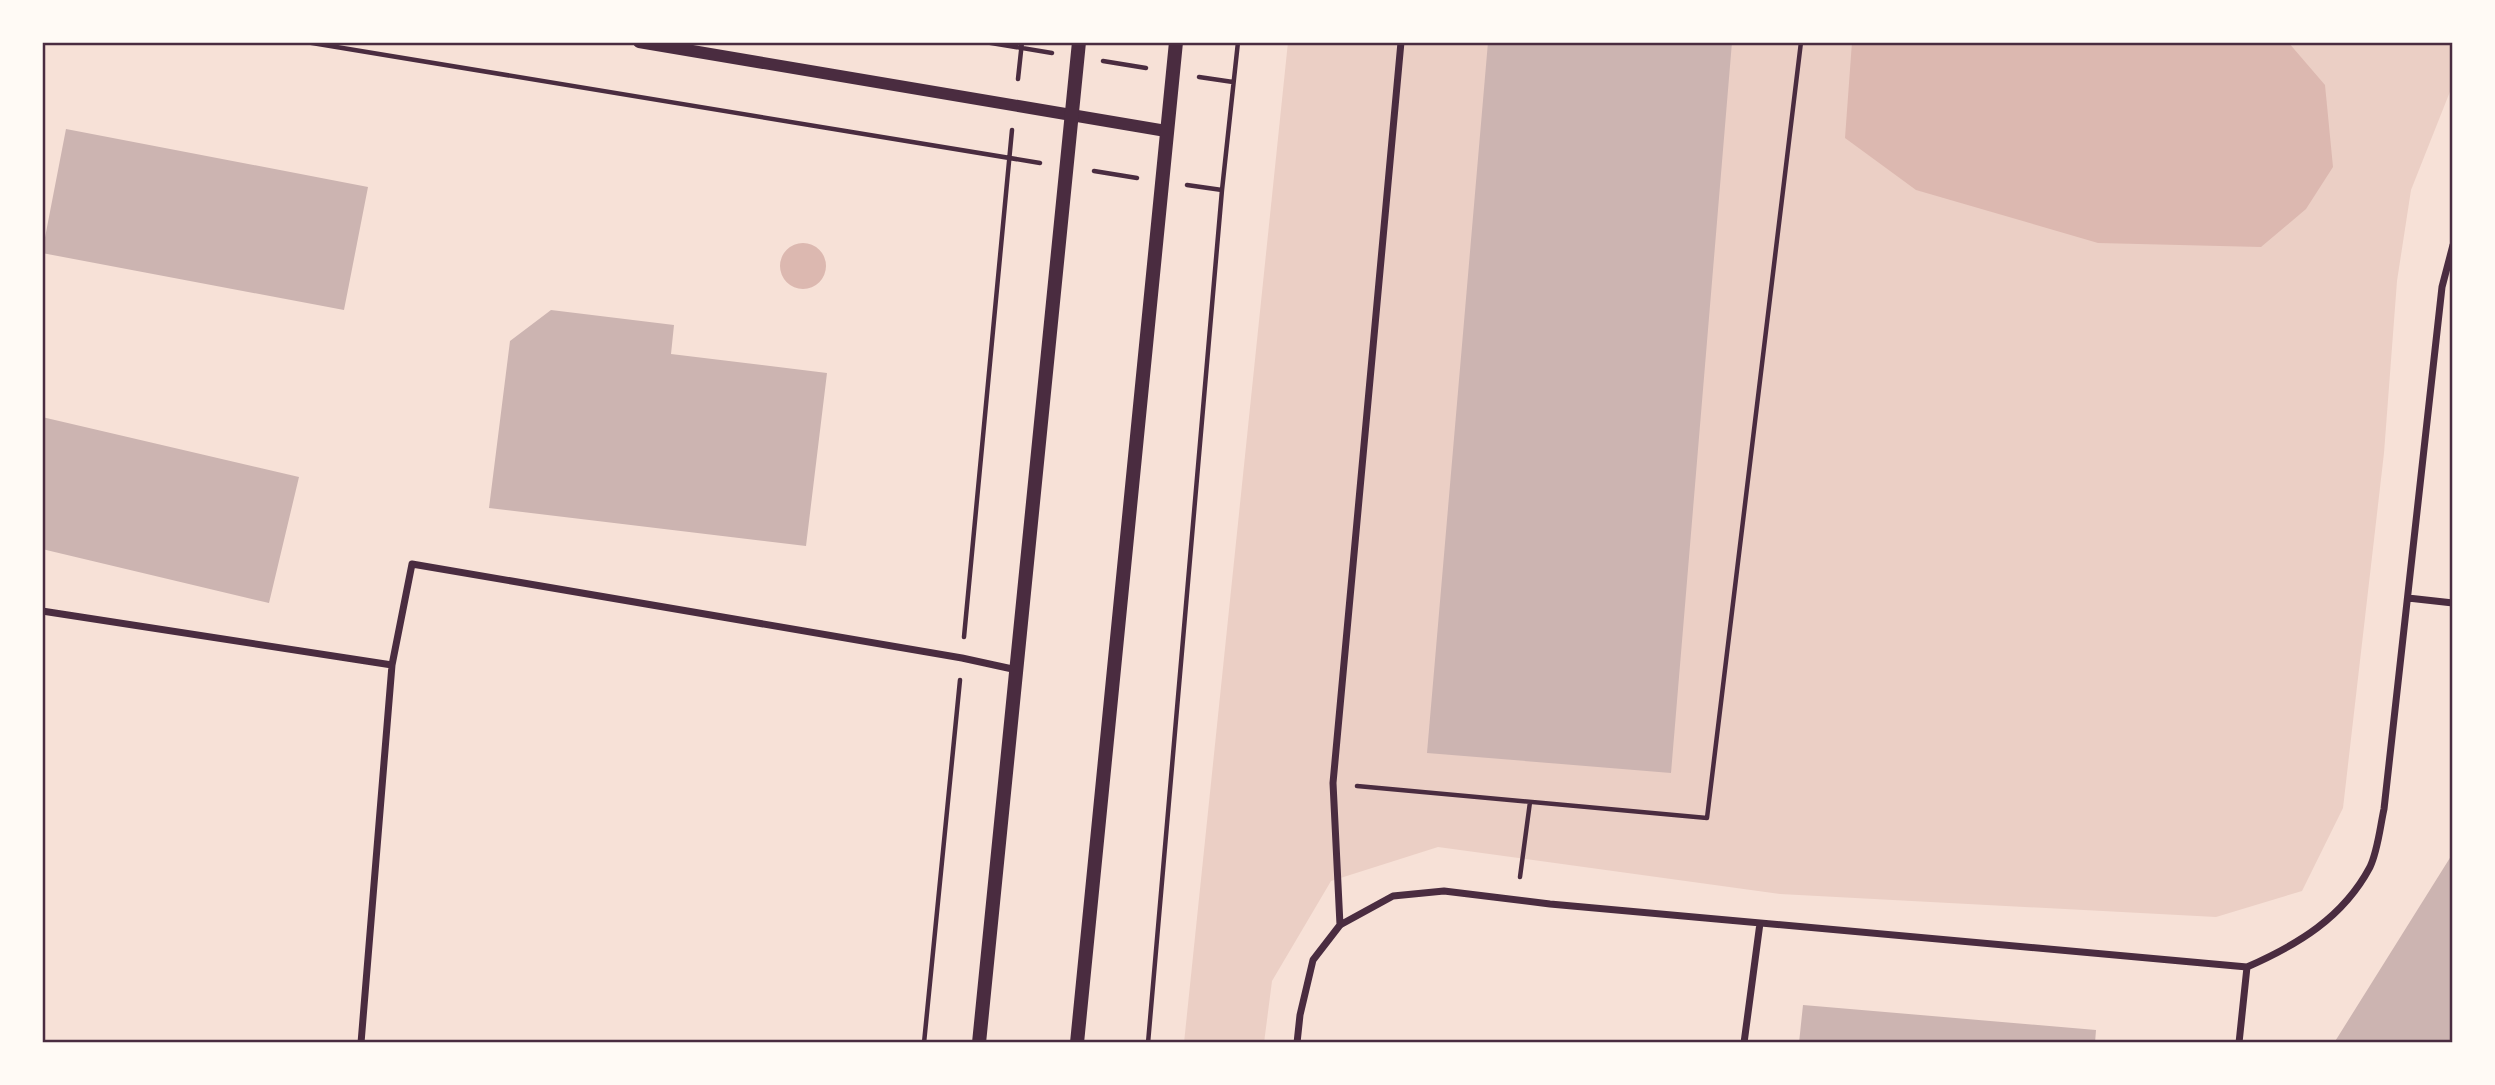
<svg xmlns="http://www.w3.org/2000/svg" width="2495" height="1085" font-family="'Archivo Narrow',sans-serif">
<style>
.green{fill:#ebcfc5}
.water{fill:#dcb8b0}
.building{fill:#ccb4b1}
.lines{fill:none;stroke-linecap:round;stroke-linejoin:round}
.path{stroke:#4a2c40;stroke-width:4.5}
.minor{stroke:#4a2c40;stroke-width:7}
.tertiary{stroke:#4a2c40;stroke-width:12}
.secondary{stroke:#4a2c40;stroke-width:14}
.neatline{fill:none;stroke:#4a2c40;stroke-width:2.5}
</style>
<rect width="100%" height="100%" fill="#f7e1d7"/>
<!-- green -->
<path class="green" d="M1288 42H2453V84L2411 190 2397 281 2384 453 2343 808 2302 891 2216 917 1780 894 1438 847 1331 881 1272 981 1264 1043H1184Z"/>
<!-- water -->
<path class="water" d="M1852 42H2288L2325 85 2333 167 2306 209 2261 247 2098 243 1916 190 1845 138Z
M780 266a23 23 0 1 1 46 0a23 23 0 1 1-46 0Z"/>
<!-- building -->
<path class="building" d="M1488 42H1732L1671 773 1427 753Z
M66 129 368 187 344 310 42 253Z
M551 310 674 325 671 354 827 373 806 546 489 508 510 341Z
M42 417 299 477 269 603 42 549Z
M2453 853V1043H2334Z
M1803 1005 2096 1030 2095 1043H1799Z"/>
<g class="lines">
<!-- path -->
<path class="path" d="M306 42 1040 163
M985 42 1052 53
M1103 61 1146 68
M1199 77 1233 82
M1018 79 1022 42
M1094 171 1137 178
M1187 185 1222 190
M964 637 1012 130
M1357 786 1707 818 1801 42
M1520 877 1530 802
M924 1043 960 680
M1148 1043 1222 190 1238 42"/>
<!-- minor -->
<path class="minor" d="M2408 598 2453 603
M42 611 392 665 412 564 962 658 1017 670
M1340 925 1333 783 1401 42
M361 1043 392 665
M1297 1043 1300 1015 1313 960 1340 925 1393 896 1444 891 1550 904 2247 967C2297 945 2343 918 2370 867 2378 850 2380 827 2384 809L2442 287 2453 245
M1744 1043 1760 923
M2239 1043 2247 967"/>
<!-- tertiary -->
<path class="tertiary" d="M639 42 1166 131"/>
<!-- secondary -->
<path class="secondary" d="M979 1043 1079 42
M1077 1043 1176 42"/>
</g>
<!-- border -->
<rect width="2495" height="1085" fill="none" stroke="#fffaf5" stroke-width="88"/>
<rect x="44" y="44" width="2407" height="997" class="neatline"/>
</svg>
